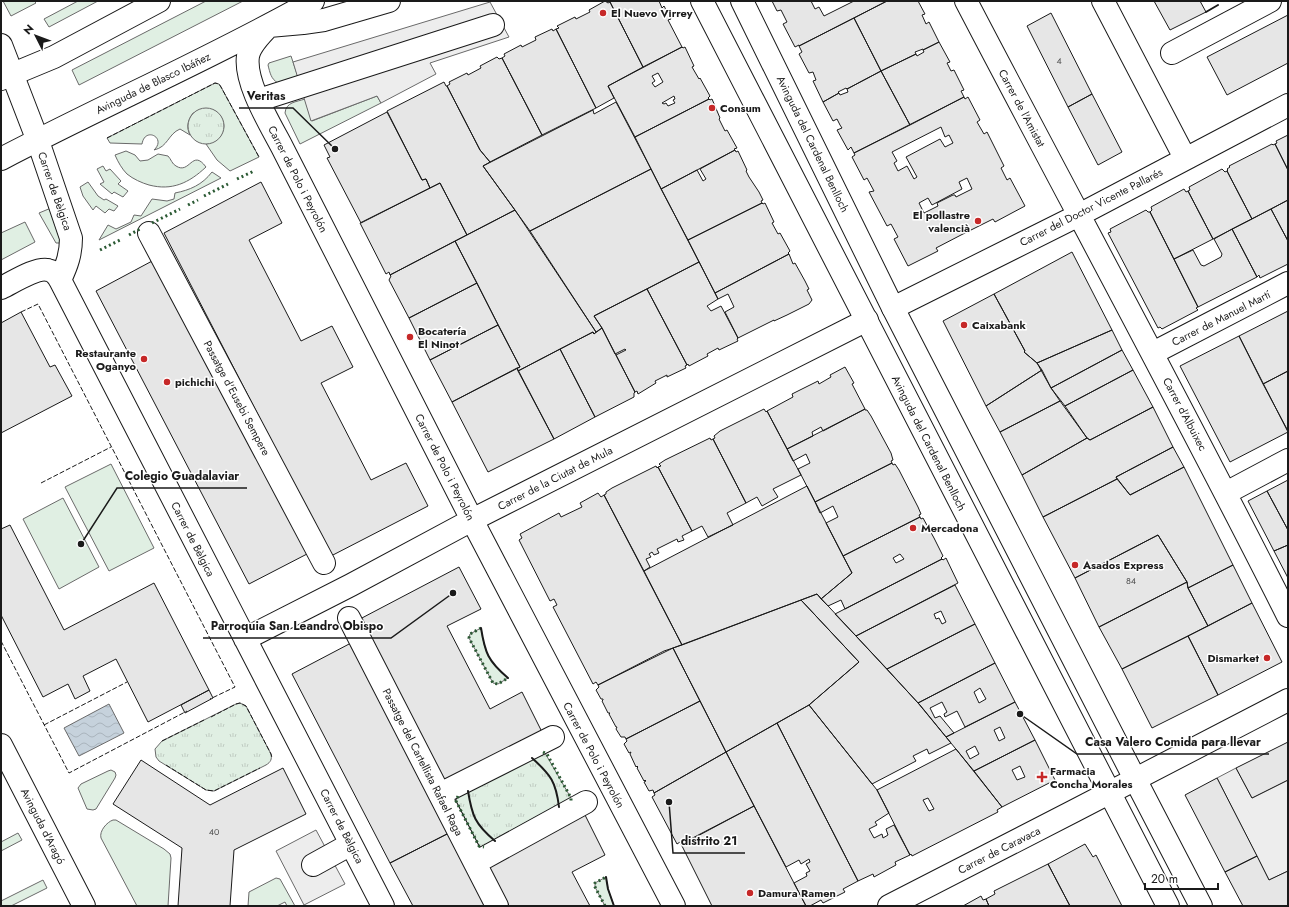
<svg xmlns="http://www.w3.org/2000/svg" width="1289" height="907" font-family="Jost,sans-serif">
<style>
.green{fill:#e0efe3;stroke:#6a6a6a}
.park{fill:url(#park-tufts);stroke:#6a6a6a}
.parking{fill:#ededed;stroke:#6a6a6a}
.water{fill:url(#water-waves);stroke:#6a6a6a}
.building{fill:#e6e6e6;stroke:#1a1a1a;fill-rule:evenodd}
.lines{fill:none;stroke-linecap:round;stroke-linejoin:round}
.minor-casing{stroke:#1a1a1a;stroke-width:24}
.major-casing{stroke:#1a1a1a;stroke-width:24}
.minor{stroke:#fff;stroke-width:22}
.major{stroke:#fff;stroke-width:22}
.hedge{stroke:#2b5a34;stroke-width:3;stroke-dasharray:2 3;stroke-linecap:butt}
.fence{stroke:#1a1a1a;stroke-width:1;stroke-dasharray:5 2;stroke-linecap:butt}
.wall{stroke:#1a1a1a;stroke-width:2}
.poi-dot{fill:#c62828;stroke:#fff;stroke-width:1.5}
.labels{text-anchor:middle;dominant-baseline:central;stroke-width:3;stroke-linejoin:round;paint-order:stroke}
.number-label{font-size:9px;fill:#4d4d4d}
.poi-label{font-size:11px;font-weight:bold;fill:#1a1a1a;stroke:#fff;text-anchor:start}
.street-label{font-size:11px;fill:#1a1a1a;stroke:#fff}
.leader{fill:none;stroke:#1a1a1a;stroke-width:1.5}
.callout-dot{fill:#1a1a1a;stroke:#fff;stroke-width:1.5}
.callout-label{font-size:12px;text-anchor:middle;font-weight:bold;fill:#1a1a1a;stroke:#fff;stroke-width:3;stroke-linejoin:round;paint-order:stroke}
</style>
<defs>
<pattern id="park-tufts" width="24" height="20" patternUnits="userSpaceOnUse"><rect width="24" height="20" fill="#e0efe3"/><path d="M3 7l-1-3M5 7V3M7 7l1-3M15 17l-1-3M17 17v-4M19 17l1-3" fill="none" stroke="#c0ccc2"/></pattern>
<pattern id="water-waves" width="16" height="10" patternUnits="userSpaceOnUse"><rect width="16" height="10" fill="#c6d2dc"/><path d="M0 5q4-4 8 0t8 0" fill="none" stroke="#aab4bc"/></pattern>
</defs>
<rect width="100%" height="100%" fill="#fff"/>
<!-- green -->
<path class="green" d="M3 1H34L36 3 11 16Z
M78 1H98L49 27 44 19Z
M206 1H243L79 85 72 70Z
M291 56 298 77 278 83C271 79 270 73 268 65L269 63Z
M215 83 219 84 221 87 259 157 230 171 217 160 206 144C225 141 231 120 213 110L193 113C188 120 186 127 190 135L180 129C168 134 168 147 154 150 167 138 145 126 142 144L110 143 107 138Z
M377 96 381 103 300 144 285 113C286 102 296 102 305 99L312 121Z
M126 151 135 155 140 161 148 160 158 154 168 156C171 159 172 164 176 166 190 175 192 148 206 167 189 183 172 191 149 185 142 183 133 179 127 174 122 169 118 162 115 155Z
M103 166 106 171 110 169 121 181 118 184 128 191 123 197 114 192 112 194 100 184 104 182 97 169Z
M212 172 221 178 99 240 108 225 116 229 131 222 134 215 141 216 152 199 167 201 174 199 175 193C190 190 202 185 212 172Z
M88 182 98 196 104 200 106 199 118 206 114 211 109 209 105 213 96 206 93 210 83 196 80 187Z
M51 208 62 243H56L39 213Z
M25 222 35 242 1 260V233Z
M111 464 154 548 109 571 65 487Z
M63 498 99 567 59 589 23 519Z
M481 628C485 653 488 661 508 678L498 684 493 683 469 638 470 634Z
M111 770 115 772 116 775 115 778 96 809 93 810 87 809 78 788 81 784 108 771Z
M113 820H116L164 849 170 854 171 858 168 906H137L101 838C99 831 107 822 113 820Z
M18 833 22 840 1 851V842Z
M606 877 608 889 614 906H605L595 887V883Z
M276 878 280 879 295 906H287L285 902 277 906H248L249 892Z
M43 880 47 888 11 906H1V901Z"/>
<!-- park -->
<path class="park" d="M188 126a18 18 0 1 1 36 0a18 18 0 1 1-36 0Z
M240 703 246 706 271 754C272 759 271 762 266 765L214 791 206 790 159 761 156 757 155 749 162 741 236 704Z
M545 753 571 798 481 847 479 846 456 801 457 796Z"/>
<!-- parking -->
<path class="parking" d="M490 2 509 37 430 63 436 74 381 103 377 96 311 121 293 62Z
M1236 768 1252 798 1288 780V871L1269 880 1217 778Z
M316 830 345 884 304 905 276 851Z"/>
<!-- water -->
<path class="water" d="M109 704 124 733 79 756 64 728Z"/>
<!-- building -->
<path class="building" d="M605 1 608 3 610 2 643 67 608 86 614 98 596 108 556 29 559 28 557 26 575 17 576 19 590 12 589 10Z
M611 1H659L662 8 664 6 671 19 668 20 682 47 643 67 610 2Z
M772 1H811L815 9 819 7 824 16 854 1H887L799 46V45L795 47 783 24 787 22 781 10 777 11Z
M887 1H918L925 14 922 15 926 24 929 22 939 42 923 50V49L915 52 916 54 881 71 854 18Z
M1154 1H1200L1206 12 1170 30Z
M1051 13 1092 94 1068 107 1027 26Z
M1288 15V63L1227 95 1207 57Z
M854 18 881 71 847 89 846 88 838 92 839 93 823 102 813 81 816 80 813 72 809 73 799 54 802 52 799 46Z
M552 29 553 31 556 29 596 108 542 135 502 58 505 56 504 54 521 45 522 47 536 40 535 37Z
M939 42 950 62 947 63 951 71 954 70 964 90 961 91 964 97 910 125 881 71 916 54 917 56 924 52 923 50Z
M682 47 683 48 685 47 694 66 692 67 699 79 700 78 710 96 708 98 709 99 635 137 608 86ZM658 73 663 82 655 87 652 83 655 81 652 76ZM674 96 675 99 673 100 675 103 668 106 666 103 664 104 662 103Z
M497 57 499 59 502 58 542 135 490 162 480 150 447 86 450 84 449 82 467 73 468 75 481 68 480 66Z
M881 71 910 125 854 153 851 147 848 150 837 130 842 128 840 125 837 119 833 121 823 102 839 93 840 95 848 92 847 89Z
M444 82 446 86H447L448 88 480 150 490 162 483 166 515 210 467 235 440 183 430 188 426 179 422 180 387 111Z
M1092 94 1122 152 1098 165 1068 107Z
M964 97 965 99 968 97 980 120 977 122 984 134 987 132 1004 166 1001 168 1007 180 1010 178 1025 206 995 222 993 219 961 235 936 248 938 251 908 266 894 239 898 237 891 224 887 226 869 192 874 191 867 178 864 180 852 157 855 155 854 153ZM941 127 945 137 949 135 953 143 945 147 940 139 906 157 917 177 914 179 907 166 898 171 894 163 897 161 892 152ZM967 178 972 189 956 197 955 195H953L937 203 938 206 924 213 919 203 928 198 932 205 962 189 959 182Z
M709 99 710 100 712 99 720 118 719 119 725 131 727 130 737 148 734 149 735 150 661 189 635 137Z
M616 102 651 169 530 231 483 166 593 110 594 114Z
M387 112 422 180 426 179 430 188 361 223 327 158 330 157 324 145Z
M1288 135V170L1275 144 1277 143 1276 141Z
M1272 144 1273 145 1275 144 1288 170V200L1252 219 1227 171 1228 170 1227 169 1230 167 1229 166Z
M735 150 736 152 738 151 747 170 746 171 749 177 759 192 763 200 761 201 762 203 688 240 661 189 697 170 703 181 706 179 700 169Z
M651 169 699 262 594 316 602 328 596 332 530 231Z
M1222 169 1225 172 1227 171 1252 219 1213 239 1188 191 1190 190 1189 187Z
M261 182 282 223 249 240 301 341 332 326 353 367 321 383 371 480 406 463 428 506 331 556 164 233Z
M440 183 467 235 390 275 389 272 386 274 360 223Z
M1184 189 1186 192 1188 191 1213 239 1174 259 1150 212 1152 210 1151 207Z
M1288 200V241L1271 209Z
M762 203 763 204 765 203 774 222 772 223 778 234 780 233 790 251 788 253 789 254 715 293 688 240Z
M1271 209 1288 241V264L1260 278 1259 275 1257 277 1232 229Z
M515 210 596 332 594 334 593 332 518 371 517 368 520 367 455 241Z
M1146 210 1148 212H1150L1198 307 1196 308 1198 310 1162 329 1160 327 1158 328 1108 233 1111 232 1110 229Z
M1232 229 1257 277 1198 307 1174 259 1193 250 1201 265 1204 266 1221 257 1222 254 1214 239Z
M455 241 477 283 409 318 389 280 391 276 390 275Z
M1072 252 1112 330 1037 363 1024 352 1025 351 994 294Z
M789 254 793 264 795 263 805 281 809 289 807 290 812 300 809 304 787 315 774 321V320L738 338 725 312 734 307 728 294 718 299 715 293Z
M154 260 307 554 249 584 96 291Z
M699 262 718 299 707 306 711 311 721 306 738 338 737 339 738 341 719 350 718 348 707 354 708 356 689 366 688 364 687 365 647 289Z
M477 283 498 325 430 360 409 318Z
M647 289 687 365 685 366 686 368 667 377V375L655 381 656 383 638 394 637 391 635 392 616 355 626 350 625 349 615 354 602 328 594 316Z
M994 294 1025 351 1024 352 1037 363 1042 370 986 406 943 321Z
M1288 311V371L1263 384 1239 336Z
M21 312 50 367 55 365 72 396 1 433V323Z
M498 325 520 367 452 402 430 360Z
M602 328 635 392 634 393V397L595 417 560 349 593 332 594 334Z
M1112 330 1122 350 1051 388 1037 363Z
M1239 336 1288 432 1230 462 1180 366Z
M560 349 595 417 554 439 518 371Z
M1122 350 1133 370 1065 406 1051 388Z
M845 367 854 383 852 384 865 409 825 430 823 431 821 427 812 432 813 436 787 449 767 411 793 397 792 394 818 381 819 384 831 377 830 375Z
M517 368 554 439 488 472 452 402Z
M1042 370 1051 388 1060 401 1000 432 986 406Z
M1133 370 1153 407 1090 440 1087 438 1065 406Z
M1288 371V431L1263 384Z
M1060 401 1087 438 1022 475 1000 432Z
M1153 407 1173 447 1116 477 1117 479 1043 517 1022 475 1087 438 1090 440Z
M764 409 766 412 767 411 801 475 773 489 778 497 762 506 757 497 746 503 713 439 715 438 714 436 720 431Z
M865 409V410H867L871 416 891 453 893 460 891 461 892 463 815 502 798 469 810 463 806 454 793 461 787 449Z
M710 438 711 440 713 439 746 503 727 513 733 525 708 537 702 526 692 531 658 467 661 466 659 464 665 460Z
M1173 447 1184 467 1130 495 1116 477Z
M892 463 893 465 895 464 899 470 918 507 921 514 919 515 920 517 843 556 826 523 838 517 833 506 820 513 815 502Z
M656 466 657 468 658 467 692 531 682 536 684 540 678 542 677 539 657 549 659 553 654 555 652 552 649 554 651 557 646 559 650 567 644 571 604 495 606 494V492L612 488Z
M1184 467 1233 565 1188 588 1187 582 1158 535 1075 578 1043 517 1117 479 1130 495Z
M1288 480V530L1267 491Z
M807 486 852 573 821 599 817 594 682 645 644 571Z
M1267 491 1288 530V545L1274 551 1248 501Z
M598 493 601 497 604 495 682 645 664 651 598 685 596 682 593 684 553 607 557 605 554 599 550 601 519 540 522 538 520 534 559 513 561 517 582 507 580 503Z
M920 517 921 519 923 518 934 538 943 556 941 558 942 559 845 609 841 600 828 606 821 599 852 573 843 556ZM900 554 904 559 896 563 893 558Z
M10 525 64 630 154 583 209 690 148 722 116 659 83 676 90 691 75 699 68 684 43 697 1 615V529Z
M1158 535 1187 582 1099 627 1075 578Z
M1288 545V578L1274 551Z
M946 558 958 583 856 636 835 614 942 559 943 560Z
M1233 565 1252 603 1208 626 1188 588Z
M459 567 481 609 447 626 490 709 522 692 542 732 445 784 360 619Z
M1187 582 1188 588 1208 626 1122 669 1099 627Z
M955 585 975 624 963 630 887 669 856 636ZM941 611 946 622 942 624 939 618 936 619 934 614Z
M817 594 920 705 951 743 929 754 927 749 913 756 916 761 872 784 809 705 859 662 801 600Z
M801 600 859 662 809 705 726 752 673 648Z
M1252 603 1282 662 1218 695 1188 636Z
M975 624 995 663 945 689 918 703 887 669Z
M1188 636 1218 695 1152 728 1122 669Z
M351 643 449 833 390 863 292 674Z
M673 648 700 701 626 739 625 737H621L616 729 617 727H616L609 714 610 713H608L602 701 603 700V699H601L596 690 599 687 598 685Z
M995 663 1015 702 965 727 957 711 945 717 944 714 947 712 942 702 930 708 935 718 940 716 954 733 946 737 918 703ZM980 688 986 699 979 703 974 692Z
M209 690 213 698 185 713 181 705Z
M700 701 726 752 654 793 653 790 649 791 644 782 646 781 645 780 644 781 637 768 638 767 637 766 636 767 630 754 631 752 629 753 624 744 627 741 626 739Z
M1015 702 1035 740 974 771 946 737ZM1000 727 1005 738 999 741 994 730ZM975 746 979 754 970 759 966 751Z
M809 705 877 790 889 813 875 822 877 825 869 829 874 838 882 834 883 838 888 835 886 829 894 825 910 855 895 862 896 865 874 877 873 874 858 881 777 723Z
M777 723 858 881 843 889 845 892 823 903 821 900 810 906H806L794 883 807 876 806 873 810 871 806 864 810 862 809 859 801 864 799 860 786 867 726 752Z
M1035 740 1055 780 1002 807 974 771ZM1020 766 1025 777 1017 780 1012 770Z
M1288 742V780L1252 798 1236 768Z
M956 749 1002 807 997 810 998 812 912 856 911 854 910 855 877 790ZM928 798 934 809 929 811 923 800Z
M726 752 754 806 692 839 681 844 680 842 677 844 652 797 655 795 654 793Z
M141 760 210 805 283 768 306 814 234 850 230 906H178L182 848 113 804Z
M1217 778 1257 856 1225 872 1185 795Z
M754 806 794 883 806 906H712L681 844Z
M585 815 605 855 572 872 590 906H509L488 865Z
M449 833 487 906H413L390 863Z
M1085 844 1093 857 1096 855 1122 906H1070L1048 864Z
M1257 856 1269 880 1288 871V906H1243L1225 872Z
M1048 864 1070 906H989L986 899 995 894 994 891Z
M981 896 983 900 986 899 989 906H963Z"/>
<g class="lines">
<!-- minor casing -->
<g class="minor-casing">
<path id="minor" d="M389 1 324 20 303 23 269 26C262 33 250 45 248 56 244 82 270 124 282 147L472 520 674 906
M966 1C1073 206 1184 409 1288 616
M1103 1 1185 158
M1 45 38 141 71 238C71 254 67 265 60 280L383 906
M1172 53 1270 1
M259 100 493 25
M149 233 324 563
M1 288C12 283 36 267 48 270 54 271 57 275 60 280
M893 308 1079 215 1288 105
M1153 353 1288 283
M1226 493 1288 460
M349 618 497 906
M245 639 351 585 472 520 867 320
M440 794 553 737
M475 863 586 802
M313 865 351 844
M889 906 1074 811 1288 700"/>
</g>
<!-- major casing -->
<g class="major-casing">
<path id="major" d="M702 1 1168 906
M742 1 893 308 1135 779 1201 906
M1 79 54 57 159 1
M1 159C104 105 212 58 313 1
M1 745 84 906"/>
</g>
<!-- minor -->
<use href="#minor" class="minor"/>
<!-- major -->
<use href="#major" class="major"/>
<!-- hedge -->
<path class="hedge" d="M237 179 254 171
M204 196 228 184
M188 205 198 200
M152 223 180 209
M129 235 140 229
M100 250 122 239
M481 628 470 634 469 638 493 683 498 684 508 678
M543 752 547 754 571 798V801
M458 796 456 801 479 846 484 847
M605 906 594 885 595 883 606 877"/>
<!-- fence -->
<path class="fence" d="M107 138 215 83 219 84 221 87 259 157
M21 312 38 304 235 687 210 699
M41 483 111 447
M1 641 69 773 187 711
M211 717 236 704 240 703 246 706 271 754 272 758
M44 725 127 682
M162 741 204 720
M166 765 206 790 214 791 260 768"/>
<!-- wall -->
<path class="wall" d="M1206 12 1218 5
M481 628C485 653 488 661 508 678
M532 758C551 775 556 782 559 807
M468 791C472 816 475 824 495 841
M606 877 608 889 614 906"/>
</g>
<!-- markers -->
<g class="poi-dot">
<circle cx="603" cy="13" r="4"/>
<circle cx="712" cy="108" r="4"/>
<circle cx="978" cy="221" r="4"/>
<circle cx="964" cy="325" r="4"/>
<circle cx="410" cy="337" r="4"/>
<circle cx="144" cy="359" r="4"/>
<circle cx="167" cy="382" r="4"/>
<circle cx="913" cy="528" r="4"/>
<circle cx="1075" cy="565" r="4"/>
<circle cx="1267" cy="658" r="4"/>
<path d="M1040 771h4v4h4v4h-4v4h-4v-4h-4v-4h4z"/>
<circle cx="750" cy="893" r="4"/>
</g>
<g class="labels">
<!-- number labels -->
<g class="number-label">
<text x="1059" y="60">4</text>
<text x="1131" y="580">84</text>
<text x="214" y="831">40</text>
</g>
<!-- poi labels -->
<g class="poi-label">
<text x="611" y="13">El Nuevo Virrey</text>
<text x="720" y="108">Consum</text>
<text x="970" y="215" text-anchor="end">El pollastre<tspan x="970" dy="13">valencià</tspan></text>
<text x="972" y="325">Caixabank</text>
<text x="418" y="331">Bocatería<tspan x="418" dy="13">El Ninot</tspan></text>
<text x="136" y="353" text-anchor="end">Restaurante<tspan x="136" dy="13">Oganyo</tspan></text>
<text x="175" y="382">pichichi</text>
<text x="921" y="528">Mercadona</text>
<text x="1083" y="565">Asados Express</text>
<text x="1259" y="658" text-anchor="end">Dismarket</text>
<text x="1050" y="771">Farmacia<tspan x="1050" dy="13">Concha Morales</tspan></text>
<text x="758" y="893">Damura Ramen</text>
</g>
<!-- street labels -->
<g class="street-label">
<text transform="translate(153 83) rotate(-26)">Avinguda de Blasco Ibáñez</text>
<text transform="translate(1022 108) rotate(62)">Carrer de l'Amistat</text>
<text transform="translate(813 144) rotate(64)">Avinguda del Cardenal Benlloch</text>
<text transform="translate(298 179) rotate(63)">Carrer de Polo i Peyrolón</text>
<text transform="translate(55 191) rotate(71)">Carrer de Bèlgica</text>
<text transform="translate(1091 207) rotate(-27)">Carrer del Doctor Vicente Pallarés</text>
<text transform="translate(1221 318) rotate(-27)">Carrer de Manuel Martí</text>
<text transform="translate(237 398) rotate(62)">Passatge d'Eusebi Sempere</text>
<text transform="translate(1185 414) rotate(62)">Carrer d'Albuixec</text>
<text transform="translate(929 443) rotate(63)">Avinguda del Cardenal Benlloch</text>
<text transform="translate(445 467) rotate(63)">Carrer de Polo i Peyrolón</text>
<text transform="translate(555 478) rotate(-27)">Carrer de la Ciutat de Mula</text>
<text transform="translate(193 539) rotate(63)">Carrer de Bèlgica</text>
<text transform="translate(594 755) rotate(62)">Carrer de Polo i Peyrolón</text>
<text transform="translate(423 762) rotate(63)">Passatge del Cartellista Rafael Raga</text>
<text transform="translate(43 826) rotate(63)">Avinguda d'Aragó</text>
<text transform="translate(342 826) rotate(63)">Carrer de Bèlgica</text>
<text transform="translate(999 850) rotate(-27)">Carrer de Caravaca</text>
</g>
</g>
<!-- callouts -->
<path class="leader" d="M335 149L293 108H239M81 544L117 488H247M453 593L391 638H203M1020 714L1077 754H1269M669 802L673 853H745"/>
<g class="callout-dot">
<circle cx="335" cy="149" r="4"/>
<circle cx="81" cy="544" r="4"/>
<circle cx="453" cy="593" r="4"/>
<circle cx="1020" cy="714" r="4"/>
<circle cx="669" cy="802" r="4"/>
</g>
<g class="callout-label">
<text x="266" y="100">Veritas</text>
<text x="182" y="480">Colegio Guadalaviar</text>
<text x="297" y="630">Parroquia San Leandro Obispo</text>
<text x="1173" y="746">Casa Valero Comida para llevar</text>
<text x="709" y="845">distrito 21</text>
</g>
<!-- border -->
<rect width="1289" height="907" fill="none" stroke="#1a1a1a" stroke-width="4"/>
<!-- north arrow -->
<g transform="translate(36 36) rotate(312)" stroke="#ffffff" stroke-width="3" paint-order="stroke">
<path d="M0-3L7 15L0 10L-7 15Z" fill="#1a1a1a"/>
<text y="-6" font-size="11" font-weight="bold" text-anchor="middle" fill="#1a1a1a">N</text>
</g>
<!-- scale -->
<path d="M1145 883v6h73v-6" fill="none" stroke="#1a1a1a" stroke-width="2"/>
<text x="1151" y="883" font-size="12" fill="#1a1a1a" stroke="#ffffff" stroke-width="3" paint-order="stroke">20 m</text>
</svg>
